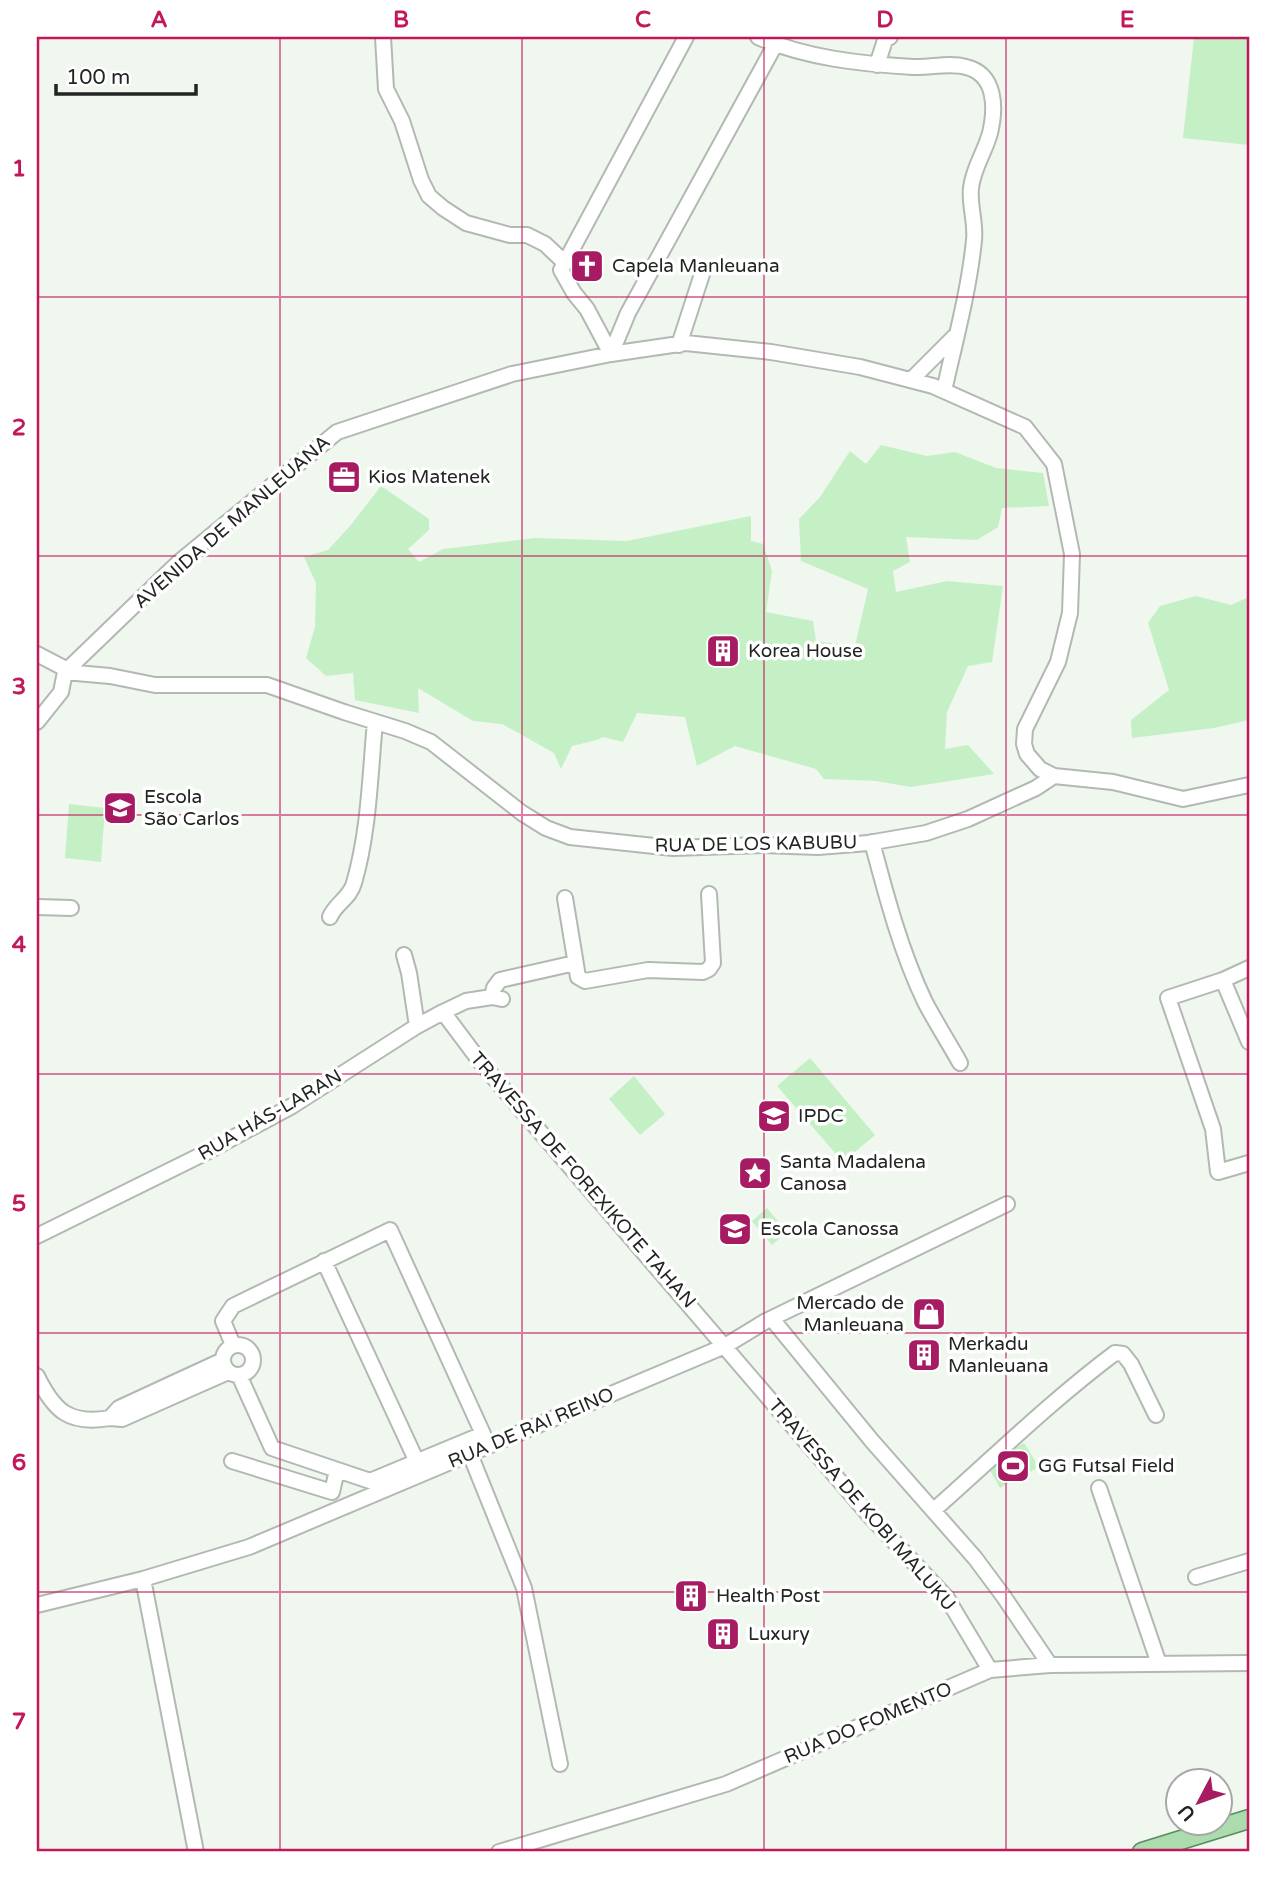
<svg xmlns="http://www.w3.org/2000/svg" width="1286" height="1889" font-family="'Varela Round',sans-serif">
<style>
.green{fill:#c5f0c6}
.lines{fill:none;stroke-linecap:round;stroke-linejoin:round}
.minor-casing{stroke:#b2b9b2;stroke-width:18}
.major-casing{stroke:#578c5a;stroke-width:21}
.minor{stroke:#fff;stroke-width:14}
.major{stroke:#acdcae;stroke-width:18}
.grid{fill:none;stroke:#c2185b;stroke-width:2;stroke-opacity:0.55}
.labels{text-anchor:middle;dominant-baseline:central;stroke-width:7;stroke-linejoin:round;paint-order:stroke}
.poi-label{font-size:19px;fill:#222522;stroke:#fff;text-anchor:start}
.street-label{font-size:19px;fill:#222522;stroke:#fff}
.neatline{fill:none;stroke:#c2185b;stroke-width:2.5}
.grid-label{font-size:23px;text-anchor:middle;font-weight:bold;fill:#c2185b}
</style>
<rect width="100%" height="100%" fill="#eff7ef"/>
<!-- green -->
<path class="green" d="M1194 37H1249V145L1183 138Z
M881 445 927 456 955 452 996 468 1043 473 1049 506 1002 508 998 527 977 540 906 537 910 562 893 571 896 592 947 581 1003 586 992 662 968 666 947 712 945 749 968 745 994 774 911 787 876 781 824 779 816 769 735 746 697 766 685 717 637 713 623 742 603 737 597 740 572 746 561 769 554 753 502 724 473 721 418 688 419 713 355 700 353 673 326 676 306 658 315 627 316 583 304 557 328 550 350 526 381 486 429 519V530L408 549 419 562 443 549 535 538 627 541 751 516V541L763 544 772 571 766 612 813 621 816 641 855 646 868 589 801 561 799 519 820 497 850 451 866 464Z
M1196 596 1231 605 1249 597V720L1214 728 1132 738 1131 720 1169 690 1148 623 1160 606Z
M69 804 105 808 101 862 65 858Z
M810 1058 875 1135 843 1162 777 1086Z
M634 1076 665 1114 640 1135 609 1099Z
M767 1208 787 1232 772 1245 752 1221Z
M1024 1443 1039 1467 1000 1488 987 1465Z"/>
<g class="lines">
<!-- minor casing -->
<g class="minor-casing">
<path id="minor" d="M383 37 386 89 402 121 421 180 429 196 443 208 466 223 510 235H527L545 244 564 262
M758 37C805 58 862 64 913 67 930 68 949 62 966 67 996 74 996 108 990 133 985 152 973 168 971 188 969 205 976 222 974 240 969 291 955 341 944 391
M877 65 885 40 890 37
M679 345 704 268
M611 354 587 309 574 293 561 270 686 37
M611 354 628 313 775 45
M911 380 955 336
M37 654 62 667 65 672
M65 672 178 563 337 432 512 374 611 354 686 343 771 352 860 367 933 386 1025 427 1054 464 1072 554 1070 613 1058 662 1025 729 1024 744 1027 754 1040 769 1054 776 1113 782 1183 799 1249 785
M65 672 110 676 155 685H267L344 712 405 731 431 742 522 813 546 828 570 837 673 848 763 845 818 847 868 843 926 833 968 819 1036 788 1054 776
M37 722 61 692 65 672
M872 842C886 895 901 952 925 1002 936 1023 949 1043 960 1063
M565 898 578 977 585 981 648 970 703 972 709 969 713 963 709 894
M37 907 71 908
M330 917C335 904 350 898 354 883 369 832 370 775 375 722
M404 955 409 973 417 1026
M1249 968 1223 980 1249 1042
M1223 980 1168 998 1213 1129 1218 1172 1249 1163
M492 997 494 988 500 980 575 963
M443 1012 482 1064 868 1514 947 1598 990 1670
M37 1236 201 1155 292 1106 417 1026 443 1012 466 1001 492 997 502 999
M324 1261 417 1462
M772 1319 872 1441 975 1558 1004 1597 1050 1665
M233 1345 223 1321 233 1306 390 1230 483 1434 370 1481 272 1448 239 1375
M223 1360a15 15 0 1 1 30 0a15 15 0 1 1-30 0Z
M223 1360 119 1408 110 1418 122 1419 228 1372
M37 1376C54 1411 69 1425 110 1418
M470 1454 524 1588 560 1764
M232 1461 332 1492 337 1470
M1099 1488 1159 1664
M934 1510C994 1457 1051 1401 1115 1353L1123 1354 1131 1364 1156 1415
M1196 1577 1249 1561
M143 1579 196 1852
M37 1605 143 1579 249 1547 725 1346 766 1321 1007 1204
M499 1852 726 1784 990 1670 1050 1665 1249 1663"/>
</g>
<!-- major casing -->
<g class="major-casing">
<path id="major" d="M1142 1852 1249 1819"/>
</g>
<!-- minor -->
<use href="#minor" class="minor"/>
<!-- major -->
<use href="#major" class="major"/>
</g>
<!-- grid -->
<path class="grid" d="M280 37V1852M522 37V1852M764 37V1852M1006 37V1852M37 297H1249M37 556H1249M37 815H1249M37 1074H1249M37 1333H1249M37 1592H1249"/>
<!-- icons -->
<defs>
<g id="church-square" transform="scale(1.75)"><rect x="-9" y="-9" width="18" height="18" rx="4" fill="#a61b61" stroke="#fff"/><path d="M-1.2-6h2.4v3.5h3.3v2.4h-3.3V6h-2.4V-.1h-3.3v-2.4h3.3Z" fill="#fff"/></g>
<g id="office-square" transform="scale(1.75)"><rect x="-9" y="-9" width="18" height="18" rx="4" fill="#a61b61" stroke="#fff"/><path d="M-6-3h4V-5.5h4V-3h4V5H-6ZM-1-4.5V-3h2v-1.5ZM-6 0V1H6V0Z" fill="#fff"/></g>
<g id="building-square" transform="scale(1.75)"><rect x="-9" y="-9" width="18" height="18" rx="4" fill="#a61b61" stroke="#fff"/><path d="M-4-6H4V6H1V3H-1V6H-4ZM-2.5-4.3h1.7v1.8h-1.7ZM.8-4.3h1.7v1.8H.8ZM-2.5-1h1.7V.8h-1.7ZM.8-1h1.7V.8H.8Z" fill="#fff"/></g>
<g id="school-square" transform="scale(1.75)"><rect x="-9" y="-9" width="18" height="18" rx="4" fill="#a61b61" stroke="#fff"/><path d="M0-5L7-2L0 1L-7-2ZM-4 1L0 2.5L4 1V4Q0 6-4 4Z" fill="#fff"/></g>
<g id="university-square" transform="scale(1.75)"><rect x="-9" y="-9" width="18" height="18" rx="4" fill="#a61b61" stroke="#fff"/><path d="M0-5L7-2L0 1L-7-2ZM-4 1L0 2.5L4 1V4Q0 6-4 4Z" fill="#fff"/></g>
<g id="sight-square" transform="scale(1.75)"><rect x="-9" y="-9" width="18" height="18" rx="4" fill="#a61b61" stroke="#fff"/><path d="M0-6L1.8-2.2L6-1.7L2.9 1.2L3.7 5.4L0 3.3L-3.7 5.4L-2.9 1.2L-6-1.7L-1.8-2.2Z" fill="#fff"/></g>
<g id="shop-square" transform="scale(1.75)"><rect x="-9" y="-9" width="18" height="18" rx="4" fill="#a61b61" stroke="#fff"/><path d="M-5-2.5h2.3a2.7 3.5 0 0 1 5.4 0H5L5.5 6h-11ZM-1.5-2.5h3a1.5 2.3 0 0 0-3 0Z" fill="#fff"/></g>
<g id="stadium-square" transform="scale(1.75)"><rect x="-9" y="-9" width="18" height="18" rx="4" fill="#a61b61" stroke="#fff"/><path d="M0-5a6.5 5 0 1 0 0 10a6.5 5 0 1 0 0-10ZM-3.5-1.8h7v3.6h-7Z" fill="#fff"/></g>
</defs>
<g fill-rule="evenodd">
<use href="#church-square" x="587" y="266"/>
<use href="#office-square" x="344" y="477"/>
<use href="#building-square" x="723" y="651"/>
<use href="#school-square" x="120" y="808"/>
<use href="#university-square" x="774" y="1116"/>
<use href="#sight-square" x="755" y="1173"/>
<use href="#school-square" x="735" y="1229"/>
<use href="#shop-square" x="929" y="1314"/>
<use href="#building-square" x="924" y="1355"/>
<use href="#stadium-square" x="1013" y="1466"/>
<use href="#building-square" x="691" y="1596"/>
<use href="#building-square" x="723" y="1634"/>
</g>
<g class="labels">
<!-- poi labels -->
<g class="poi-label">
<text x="612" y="266">Capela Manleuana</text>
<text x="368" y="477">Kios Matenek</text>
<text x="748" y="651">Korea House</text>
<text x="144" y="797">Escola<tspan x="144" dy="22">São Carlos</tspan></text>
<text x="798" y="1116">IPDC</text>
<text x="780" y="1162">Santa Madalena<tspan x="780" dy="22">Canosa</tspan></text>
<text x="760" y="1229">Escola Canossa</text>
<text x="904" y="1303" text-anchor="end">Mercado de<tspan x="904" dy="22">Manleuana</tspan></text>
<text x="948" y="1344">Merkadu<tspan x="948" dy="22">Manleuana</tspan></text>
<text x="1038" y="1466">GG Futsal Field</text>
<text x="716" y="1596">Health Post</text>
<text x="748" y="1634">Luxury</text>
</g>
<!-- street labels -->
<g class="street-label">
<text transform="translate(232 522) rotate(-41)">AVENIDA DE MANLEUANA</text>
<text transform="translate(756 844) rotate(-1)">RUA DE LOS KABUBU</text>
<text transform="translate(270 1115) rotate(-30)">RUA HÁS-LARAN</text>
<text transform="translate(583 1180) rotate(49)">TRAVESSA DE FOREXIKOTE TAHAN</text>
<text transform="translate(531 1428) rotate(-23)">RUA DE RAI REINO</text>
<text transform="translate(862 1505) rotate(49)">TRAVESSA DE KOBI MALUKU</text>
<text transform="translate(868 1723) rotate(-23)">RUA DO FOMENTO</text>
</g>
</g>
<!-- border -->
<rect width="1286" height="1889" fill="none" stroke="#ffffff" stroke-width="77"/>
<!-- north arrow -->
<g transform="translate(1199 1802) rotate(229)"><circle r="33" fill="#ffffff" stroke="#a7a8a7" stroke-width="2"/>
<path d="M0-5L12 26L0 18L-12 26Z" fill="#a61b61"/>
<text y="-10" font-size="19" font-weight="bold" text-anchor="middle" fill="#222522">U</text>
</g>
<!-- scale -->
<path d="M56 84v10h140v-10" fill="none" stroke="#222522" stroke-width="3.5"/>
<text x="66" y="84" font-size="21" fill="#222522" stroke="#ffffff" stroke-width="5" paint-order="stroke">100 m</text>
<rect x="38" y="38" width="1210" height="1812" class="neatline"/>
<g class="grid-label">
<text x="159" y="27">A</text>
<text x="401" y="27">B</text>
<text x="643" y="27">C</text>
<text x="885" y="27">D</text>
<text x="1127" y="27">E</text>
<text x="19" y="176">1</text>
<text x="19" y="435">2</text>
<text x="19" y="694">3</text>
<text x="19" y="952">4</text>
<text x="19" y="1211">5</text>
<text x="19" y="1470">6</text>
<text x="19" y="1729">7</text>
</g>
</svg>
